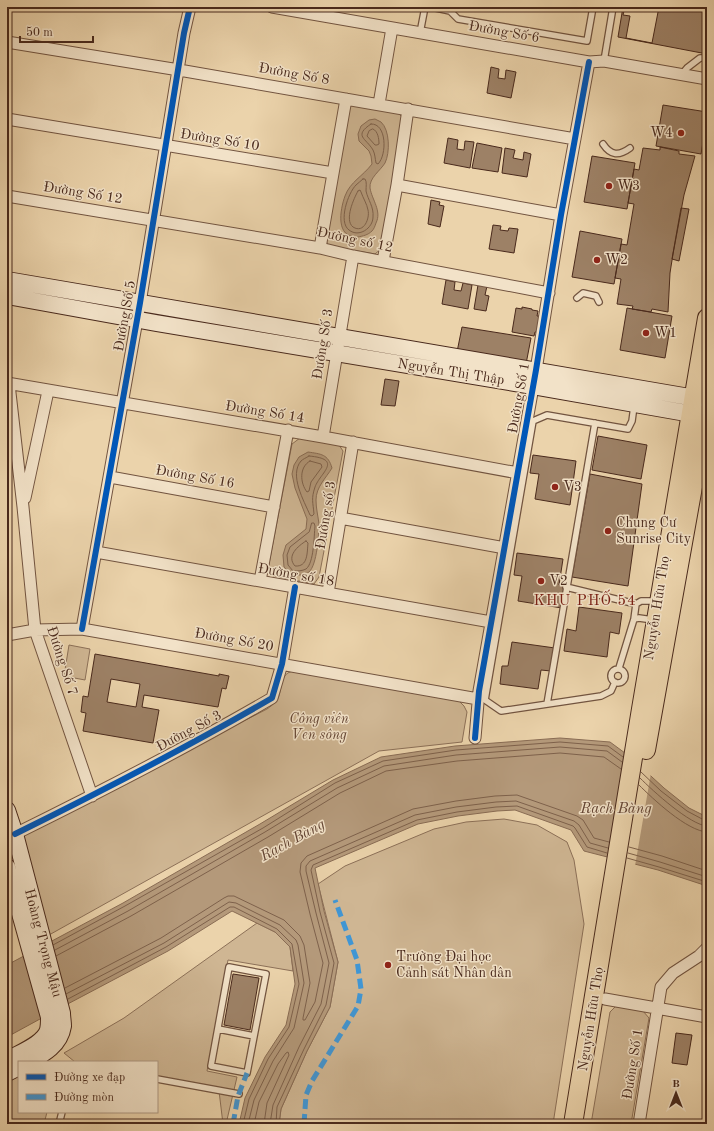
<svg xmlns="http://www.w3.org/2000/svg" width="714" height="1131" font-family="'Old Standard TT',serif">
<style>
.green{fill:#cfb693;stroke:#8c7058}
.water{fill:#b4997a;stroke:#896c54}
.pier{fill:#ebd3ab}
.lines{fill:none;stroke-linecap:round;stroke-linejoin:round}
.shore{stroke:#7e614b;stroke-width:1}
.building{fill:#9d8166;stroke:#49291c;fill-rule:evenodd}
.service-casing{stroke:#725440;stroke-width:8}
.minor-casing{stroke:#725440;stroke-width:13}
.secondary-casing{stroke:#49291c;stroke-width:18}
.primary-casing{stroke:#49291c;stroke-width:20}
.service{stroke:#f2e2c8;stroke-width:5.5}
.minor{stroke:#f2e2c8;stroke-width:11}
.secondary{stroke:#f2e2c8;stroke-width:16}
.primary{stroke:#ebd3ab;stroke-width:18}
.quiet{stroke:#4096d4;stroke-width:5;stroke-dasharray:10 5;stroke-linecap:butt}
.cycleway-casing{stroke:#f2e2c8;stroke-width:8}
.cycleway{stroke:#0057b8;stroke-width:6}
.poi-dot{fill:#8f2418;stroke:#f2e2c8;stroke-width:1.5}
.labels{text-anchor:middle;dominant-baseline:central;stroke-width:3;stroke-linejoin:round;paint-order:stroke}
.street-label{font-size:14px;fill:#49291c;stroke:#f2e2c8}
.poi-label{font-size:14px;fill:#49291c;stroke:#f2e2c8;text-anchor:start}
.park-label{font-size:14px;font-style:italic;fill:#644534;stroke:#f2e2c8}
.neighbourhood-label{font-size:15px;letter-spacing:1px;fill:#7a1f14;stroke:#f2e2c8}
.water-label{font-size:15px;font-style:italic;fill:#644534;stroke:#f2e2c8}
</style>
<rect width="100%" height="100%" fill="#ebd3ab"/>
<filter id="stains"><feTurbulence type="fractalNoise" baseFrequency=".005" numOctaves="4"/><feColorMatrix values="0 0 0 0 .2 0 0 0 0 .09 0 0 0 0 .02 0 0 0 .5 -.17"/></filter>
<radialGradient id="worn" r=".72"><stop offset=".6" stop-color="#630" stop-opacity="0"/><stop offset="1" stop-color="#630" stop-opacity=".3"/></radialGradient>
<!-- green -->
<path class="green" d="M353 104 398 113 403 118 382 248 375 254 328 246 325 237 348 108Z
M300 438 339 445 343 451 319 577 314 584 273 576 268 569 292 444Z
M69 645 90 649 85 680 64 676Z
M294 671 459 701 464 706 467 712 462 742 379 751 49 935 22 840 26 833 267 709C270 707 274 704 277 700 283 691 278 673 294 671Z
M504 819 537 825 567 842 574 860 584 924 553 1124H279L281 1109 307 1051 330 1007 338 962 318 884 345 866 434 829 466 822Z
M257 923 275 932 290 947 293 971 228 960 207 1071 237 1077 226 1124H223L219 1091 157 1079V1062H75L64 1053 124 1018Z
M616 1006 643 1011 649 1018 631 1124H591L610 1012Z
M19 1076V1112H47L44 1124H7V1082Z"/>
<!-- water -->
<path class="water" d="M375 119C377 120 379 121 381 122 390 130 390 153 385 163 380 171 369 178 370 188 372 200 382 211 376 223 375 226 374 229 372 231 368 235 363 236 358 237 335 238 340 210 345 196 350 182 363 176 372 164L371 156 369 151 359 141 358 134 361 126 369 120Z
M308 452C321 454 328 454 332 468 326 478 316 487 316 500 316 508 318 516 319 524 319 534 317 565 309 572 304 576 297 575 291 575L284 567 283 555 286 545 306 529 307 519 295 488 292 474 294 465 299 457Z
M560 738 610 742 629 756 664 788 689 808 707 817V886L658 870 584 851 571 830 515 810 497 811 458 816 418 824 315 868 324 911 338 962 330 1007 307 1051 281 1109 279 1124H239L245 1098 265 1057 286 1025 295 984 290 947 275 932 232 911 168 951 62 1007 7 1037V965L123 903 260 824 333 780 381 757 455 746Z"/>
<!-- pier -->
<path class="pier" d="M628 753 651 773 635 866 610 860Z"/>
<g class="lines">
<!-- shore -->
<path class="shore" d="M371 124C387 123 387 155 378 164L376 163C375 158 375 154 373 150 366 138 353 136 371 124Z
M373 129C378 131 379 139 379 144L377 145H375L367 136 369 131Z
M363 179H365C367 182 366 186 366 191 368 200 374 207 373 217 373 228 359 238 349 230 338 222 348 193 356 185 358 183 361 181 363 179Z
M358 191 360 190 361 192C363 198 367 204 368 210 370 218 364 234 353 227 344 220 354 198 358 191Z
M309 456C344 459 320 473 315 487 311 499 313 502 314 514L312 516 310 515C304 501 289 475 301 461 303 459 306 458 309 456Z
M310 461 321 464 322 467 311 482 309 491 307 492C300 483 299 467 310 461Z
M312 523H314L315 526C314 536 314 563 306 569 302 571 298 571 293 571L288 565 287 555 290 547 309 532Z
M306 541 308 543C307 553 308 567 295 566 286 556 298 546 306 541Z
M641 772 661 791 687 811 704 820 707 821
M640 778C653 791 690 825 707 826
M639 785C653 799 687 831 707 832
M629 847 662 856 707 871
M628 853 660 862 707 877
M627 858 659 867 707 882
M53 945 125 906 263 828 335 783 383 761 456 750 560 742 608 746 623 757
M55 950 128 911 265 832 337 788 384 766 456 755 560 747 607 751 622 762
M56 956 131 916 268 837 340 793 386 771 457 761 560 753 604 757 621 769
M65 988 161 938 224 898 228 896H234L284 920 300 936 304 945 310 983 303 1018V1020H305L315 1002 323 963 310 914 300 872 301 863 307 856 413 809 456 801 495 796 517 795 577 816 583 820 594 838 609 842
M66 994 164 943 229 902 236 903 280 925 296 940 298 945 304 983 294 1028 273 1061 254 1100 248 1124
M68 999 166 947 230 907H234L277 929 292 944 299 984 289 1027 268 1059 249 1099 243 1124
M254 1124 259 1102 278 1064 286 1053 288 1052 289 1055 267 1103 264 1124
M270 1124 273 1105 299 1047 321 1004 329 963 316 913 306 871V866L310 861 415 815 456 807 496 802 516 801 574 821 579 825 590 843 608 848
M276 1124 277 1107 304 1049 326 1005 334 963 320 912 311 870 313 865 417 820 457 812 496 807 517 806 573 826 575 828 587 847 607 853"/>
</g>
<!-- building -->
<path class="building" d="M623 7H707V54L618 37Z
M625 7H659L652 43 626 38 630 16 623 15Z
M491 67 499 69 498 78 505 79 506 70 516 72 511 98 487 93Z
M663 105 707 112V119L701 154 656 146Z
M448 138 458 140 457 149 464 150 465 141 474 142 470 168 444 163Z
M477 143 502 148 498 172 472 168Z
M660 147 679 151V154L695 156 684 195 673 254 670 273 668 312 652 309 651 312 632 309 633 306 617 304 621 279 615 278 621 244 627 245 634 204 628 203 634 169 639 170 643 148 660 150Z
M505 148 515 150 513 158 523 160 524 152 531 154 527 177 502 173Z
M592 156 635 163 627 209 584 202Z
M431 200 440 202 439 205 444 206 440 227 428 224Z
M681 208 689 209 679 261 672 259Z
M493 225 501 226 500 230 508 231 509 228 518 229 514 253 489 249Z
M580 231 622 239 614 284 572 277Z
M446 280 455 282 454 290 461 291 463 283 472 285 468 309 442 304Z
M478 285 487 286 485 295 489 296 486 311 474 309Z
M522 307 532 309V310L538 311 537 316H541L538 332H535L534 336 512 332 516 308 522 309Z
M627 308 672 316 665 358 620 350Z
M462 327 531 338 526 364 457 352Z
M385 379 399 381 395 406 381 405Z
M598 436 647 445 641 479 592 470Z
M533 455 576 461 570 505 535 499 539 474 530 473Z
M590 474 642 484 628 586 572 577Z
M517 553 563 559 559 585 565 586 562 608 518 601 522 576 514 575Z
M579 607 622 613 619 634 610 632 607 657 564 651 567 629 576 631Z
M512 642 555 648 551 671 541 670 538 689 500 684 502 666H508Z
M95 654 219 676V674L229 676 226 689 222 688 218 707 144 695 142 707 159 710 153 743 83 731 86 713 81 712 83 696 88 697ZM111 679 140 684 136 707 107 702Z
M233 974 259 978 250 1030 224 1025Z
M676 1033 692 1035 687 1065 672 1063Z"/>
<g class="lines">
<!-- service casing -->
<g class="service-casing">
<path id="service" d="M431 7 450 11 458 19 587 41 593 7
M420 33 425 7
M604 61 613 7
M682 74 687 68 700 58H707
M603 144C611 156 619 156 630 148
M577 298 583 293 596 296 599 302
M566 587 636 604
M653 620 639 618 634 619 636 604 641 601H656
M619 668 634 619
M611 676a7 7 0 1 1 14 0a7 7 0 1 1-14 0Z
M615 682 611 691 601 696 501 711 485 700 533 421 547 415 628 429 632 421 634 406
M547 704 595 423
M229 967 266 974 247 1073 211 1066Z
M218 1029 254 1036
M157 1079 239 1094
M59 1124 62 1112"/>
</g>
<!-- minor casing -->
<g class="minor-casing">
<path id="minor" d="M272 7 589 62 604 61 707 79
M7 42 179 70 575 139
M379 104 392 28
M7 119 333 173
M397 185 561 215
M7 196 320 248 353 256 549 293
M320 248 346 99
M383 261 397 185 408 109
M7 383 323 437 518 473
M9 384 23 507 35 630 92 796
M323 437 353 256
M110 477 274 507
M25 498 48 391
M340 518 505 548
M96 552 491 622
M260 581 288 430
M328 593 353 442
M82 629 140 303 184 33 190 7
M7 635 35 630 82 629 478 699
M475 738 479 691 536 370 561 215 589 62
M15 834C102 791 188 747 272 698L282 664 295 587
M605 999 707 1017
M639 1124 661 987 673 973 699 956 707 948"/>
</g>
<!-- secondary casing -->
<g class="secondary-casing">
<path id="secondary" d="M7 280 707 400
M7 296 156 323 533 386 703 416
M7 810 15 834 62 1013C62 1017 63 1022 63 1026 60 1045 44 1054 29 1062
M7 867 49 1017C49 1021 49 1026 48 1030 44 1044 19 1053 7 1060
M7 1073 19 1067"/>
</g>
<!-- primary casing -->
<g class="primary-casing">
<path id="primary" d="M646 750 701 442 707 413
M573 1124 641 709 707 318"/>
</g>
<!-- service -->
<use href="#service" class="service"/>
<!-- minor -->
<use href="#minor" class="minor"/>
<!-- secondary -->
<use href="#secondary" class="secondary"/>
<!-- primary -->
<use href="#primary" class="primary"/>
<!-- quiet -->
<path class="quiet" d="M233 1124 238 1096 247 1073
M304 1124 306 1095 312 1081 358 1006 361 989 357 960 335 900"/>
<!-- cycleway casing -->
<g class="cycleway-casing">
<path id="cycleway" d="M82 629 140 303 184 33 190 7
M475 738 479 691 536 370 561 215 589 62
M15 834C102 791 188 747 272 698L282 664 295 587"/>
</g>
<!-- cycleway -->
<use href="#cycleway" class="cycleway"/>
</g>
<!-- markers -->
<g class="poi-dot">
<circle cx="681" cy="133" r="4"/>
<circle cx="609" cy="186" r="4"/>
<circle cx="597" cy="260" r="4"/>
<circle cx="646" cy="333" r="4"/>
<circle cx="555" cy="487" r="4"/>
<circle cx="608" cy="531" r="4"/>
<circle cx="541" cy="581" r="4"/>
<circle cx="388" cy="965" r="4"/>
</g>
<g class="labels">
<!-- street labels -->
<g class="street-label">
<text transform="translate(504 32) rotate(10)">Đường Số 6</text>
<text transform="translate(294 74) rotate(10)">Đường Số 8</text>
<text transform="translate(220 140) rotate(9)">Đường Số 10</text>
<text transform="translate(83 193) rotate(9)">Đường Số 12</text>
<text transform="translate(355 240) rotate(12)">Đường số 12</text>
<text transform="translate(125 316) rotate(-80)">Đường Số 5</text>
<text transform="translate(323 344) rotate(-81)">Đường Số 3</text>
<text transform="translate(451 372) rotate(9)">Nguyễn Thị Thập</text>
<text transform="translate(519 398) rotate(-80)">Đường Số 1</text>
<text transform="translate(265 412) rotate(9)">Đường Số 14</text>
<text transform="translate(195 477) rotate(10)">Đường Số 16</text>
<text transform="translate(326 515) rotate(-81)">Đường số 3</text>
<text transform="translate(296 575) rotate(10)">Đường số 18</text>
<text transform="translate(657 608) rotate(-81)">Nguyễn Hữu Thọ</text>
<text transform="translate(234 640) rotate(10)">Đường Số 20</text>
<text transform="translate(62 661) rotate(72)">Đường Số 7</text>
<text transform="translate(189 731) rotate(-28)">Đường Số 3</text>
<text transform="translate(43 943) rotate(75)">Hoàng Trọng Mậu</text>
<text transform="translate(591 1019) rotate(-81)">Nguyễn Hữu Thọ</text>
<text transform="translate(633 1064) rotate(-81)">Đường Số 1</text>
</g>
<!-- poi labels -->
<g class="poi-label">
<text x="673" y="133" text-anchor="end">W4</text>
<text x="617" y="186">W3</text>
<text x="605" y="260">W2</text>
<text x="654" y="333">W1</text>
<text x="563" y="487">V3</text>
<text x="616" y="523">Chung Cư<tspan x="616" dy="16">Sunrise City</tspan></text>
<text x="549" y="581">V2</text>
<text x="396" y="957">Trường Đại học<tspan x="396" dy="16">Cảnh sát Nhân dân</tspan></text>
</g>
<!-- park labels -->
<g class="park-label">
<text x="319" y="719">Công viên<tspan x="319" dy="16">Ven sông</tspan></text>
</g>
<!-- neighbourhood labels -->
<g class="neighbourhood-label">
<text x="585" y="601">KHU PHỐ 54</text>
</g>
<!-- water labels -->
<g class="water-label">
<text x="616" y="809">Rạch Bàng</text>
<text transform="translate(293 841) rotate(-29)">Rạch Bàng</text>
</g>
</g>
<!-- margin -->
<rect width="714" height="1131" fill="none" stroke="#ebd3ab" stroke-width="24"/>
<rect x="8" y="8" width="698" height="1115" fill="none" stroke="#49291c" stroke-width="2"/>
<rect x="12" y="12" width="690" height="1107" fill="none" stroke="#49291c"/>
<!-- legend -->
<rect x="18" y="1061" width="140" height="52" fill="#f2e2c8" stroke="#ae9883"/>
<rect x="26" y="1074" width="20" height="6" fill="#0057b8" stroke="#ae9883"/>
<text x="54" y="1081" font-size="12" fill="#49291c">Đường xe đạp</text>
<rect x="26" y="1094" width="20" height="6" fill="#4096d4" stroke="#ae9883"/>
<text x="54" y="1101" font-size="12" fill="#49291c">Đường mòn</text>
<!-- north arrow -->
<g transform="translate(676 1093)" stroke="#f2e2c8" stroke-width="3" paint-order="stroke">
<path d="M0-3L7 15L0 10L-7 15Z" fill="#49291c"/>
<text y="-6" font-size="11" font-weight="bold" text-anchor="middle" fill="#49291c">B</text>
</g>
<!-- scale -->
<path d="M20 36v6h73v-6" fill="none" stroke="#49291c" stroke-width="2"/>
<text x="26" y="36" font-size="12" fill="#49291c" stroke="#f2e2c8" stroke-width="3" paint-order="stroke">50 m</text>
<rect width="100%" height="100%" filter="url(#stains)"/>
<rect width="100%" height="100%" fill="url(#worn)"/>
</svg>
